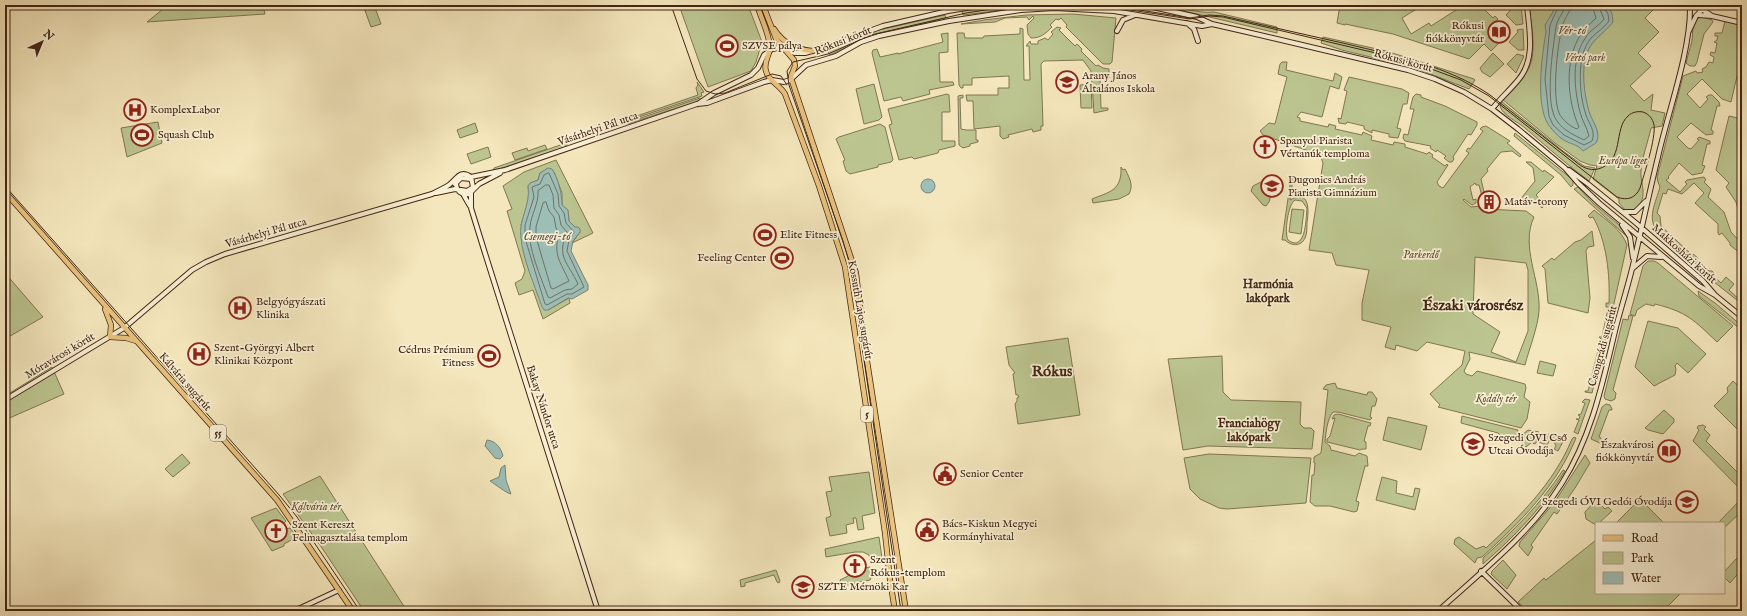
<svg xmlns="http://www.w3.org/2000/svg" width="1747" height="616" font-family="'IM FELL English',serif">
<style>
.green{fill:#bcc590;stroke:#807652;fill-rule:evenodd}
.water{fill:#9dbfb7;stroke:#798275}
.lines{fill:none;stroke-linecap:round;stroke-linejoin:round}
.shore{stroke:#707265;stroke-width:1}
.secondary-casing{stroke:#432613;stroke-width:6}
.primary-casing{stroke:#432613;stroke-width:6}
.secondary{stroke:#f8efd4;stroke-width:4}
.primary{stroke:#eac47e;stroke-width:4.5}
.tram{stroke:#432613;stroke-width:1}
.labels{text-anchor:middle;dominant-baseline:central;stroke-width:3.5;stroke-linejoin:round;paint-order:stroke}
.shield{fill:#f8efd4;stroke:#79624d;stroke-width:1}
.shield-label{font-size:10px;font-weight:bold;fill:#432613}
.poi-label{font-size:11px;fill:#432613;stroke:#f8efd4;text-anchor:start}
.street-label{font-size:11px;fill:#432613;stroke:#f8efd4}
.park-label{font-size:11px;font-style:italic;fill:#614e32;stroke:#f8efd4}
.water-label{font-size:12px;font-style:italic;fill:#5a4c3c;stroke:#f8efd4}
.neighbourhood-label{font-size:12px;font-weight:bold;fill:#432613;stroke:#f8efd4}
.district-label{font-size:15px;font-weight:bold;fill:#432613;stroke:#f8efd4}
</style>
<rect width="100%" height="100%" fill="#f5e7bd"/>
<filter id="stains"><feTurbulence type="fractalNoise" baseFrequency=".005" numOctaves="4"/><feColorMatrix values="0 0 0 0 .2 0 0 0 0 .09 0 0 0 0 .02 0 0 0 .5 -.17"/></filter>
<radialGradient id="worn" r=".72"><stop offset=".6" stop-color="#630" stop-opacity="0"/><stop offset="1" stop-color="#630" stop-opacity=".3"/></radialGradient>
<!-- green -->
<path class="green" d="M168 5H263L265 14 147 22Z
M363 5H374L381 24 371 27Z
M679 5H748L762 42 756 62 751 71 708 87Z
M1008 5H1111L1110 8 1036 6 963 15 962 11Z
M1159 5C1178 5 1195 14 1214 12L1277 27V33Z
M1340 5H1423L1402 18 1411 34 1429 23 1431 26 1464 5H1480L1493 18 1495 16 1498 19 1489 27 1502 40 1491 51 1484 44 1469 59 1393 34 1345 24V25L1337 23Z
M1515 5H1521L1523 24 1516 25 1506 15Z
M1529 5 1657 6 1645 18 1659 32 1638 53 1651 66 1630 86 1644 101 1653 94 1651 110 1665 113 1662 126 1651 128C1648 142 1642 157 1641 171 1640 184 1649 196 1636 209L1626 211 1619 203V199L1593 179 1597 166 1590 165 1580 161 1555 143 1502 99C1512 90 1523 80 1529 68 1537 50 1531 24 1529 5Z
M1073 14 1116 18 1112 62 1110 64H1103L1066 27 1067 25 1061 18 1059 20 1056 19 1050 25 1052 27C1045 34 1041 38 1031 38L1028 34 1027 25 1034 18 1033 16 1029 20 1027 17 1005 18 995 22 961 24 984 20 1026 15Z
M945 15 946 18 873 35 870 32Z
M1702 17 1712 20 1713 22 1704 34 1697 62 1695 66H1690L1686 63C1688 55 1690 48 1692 41 1693 33 1691 19 1702 17Z
M1725 21 1742 25V55L1731 102 1722 99 1702 79 1687 94 1700 108 1708 99 1706 97 1709 95H1712L1719 102 1720 106H1717L1711 130 1713 131V134L1706 135 1691 123 1677 137 1688 148 1691 149 1699 140 1697 139 1699 137 1710 141V144H1707L1702 165 1705 166 1702 173 1692 175 1679 163 1668 177 1669 178 1666 180 1680 192 1687 184 1685 182 1687 180 1704 177 1706 180 1704 182 1711 189 1708 197 1724 212 1731 232 1742 244V255L1730 245V243L1722 233 1719 235 1718 233V224L1695 203 1704 193 1694 183 1682 194 1668 189 1666 194 1663 193 1657 213 1660 216 1661 226 1692 255 1693 254 1698 258 1697 260 1709 271H1712L1714 273 1712 275 1721 283 1726 277 1734 284 1729 290 1742 302V304L1709 278 1691 259 1658 232C1646 219 1656 202 1660 187L1658 182 1657 177 1683 76 1696 71 1697 73 1703 72 1702 69 1706 67 1709 62 1713 63 1714 57 1710 55 1711 52 1715 53 1717 43 1714 42 1717 40 1718 36H1715V33H1722Z
M1057 27 1061 28 1059 30 1075 46 1077 44 1082 49 1081 51 1096 66 1098 65 1103 68 1109 69V78L1100 79 1101 108H1108V110L1094 113 1091 71 1083 60 1044 61 1041 64 1043 126H1041V130L1033 132 1032 129 1008 135 1009 137 1003 139 1000 136V126L974 129 973 101H967L966 95H998V88H1009V76L972 78V85H963V88H961L959 85 957 33H964L965 38H983L984 36 1020 34V28L1023 29 1024 80H1030L1029 46H1026L1030 41 1031 44H1038V41L1045 38 1048 40 1053 34 1051 32Z
M1523 29 1524 50H1518L1509 42 1518 32 1517 30Z
M868 33 869 36 830 55 826 49Z
M948 33V52L939 53 940 82H953L954 85 929 90 930 94 903 101 901 97 884 101 872 53 873 50 877 49 880 57 898 53V54L943 42 941 34Z
M1323 37 1386 51 1474 79 1475 80 1469 89 1415 68 1342 50 1321 43Z
M1493 53 1504 64 1490 77 1482 72 1480 68Z
M1517 54 1524 56 1516 73 1507 64Z
M1282 62H1287L1286 70 1333 81 1335 73 1342 77 1339 89 1330 86 1322 117 1301 112 1297 117 1300 118V121L1328 127 1329 124 1336 126 1335 129 1362 135 1363 132 1372 136 1371 140 1393 145 1394 142 1405 144V147L1427 154 1429 152 1433 155 1432 157 1445 166 1447 164 1448 165 1437 182 1439 186 1443 188 1469 153 1466 151 1468 148 1470 149 1483 131 1480 129 1482 127 1486 126 1510 141 1507 143 1521 155 1520 157 1512 151 1501 152 1487 169 1488 171 1481 179 1484 192 1488 196 1486 205 1484 204 1479 185H1476L1475 183 1470 187 1473 200 1476 199V203L1472 205 1464 199 1463 200 1471 207 1480 206 1486 209 1526 211 1534 217C1520 247 1541 280 1539 311 1538 327 1529 349 1525 365L1469 352 1470 359 1464 371 1466 374 1472 376 1477 371 1525 384 1526 388 1524 397 1530 402 1527 419 1521 428 1438 407 1440 405 1430 394 1462 365 1465 351 1427 342 1417 351 1396 345 1395 350 1385 347 1391 327 1362 320V303L1369 270 1336 265 1332 253 1309 250 1323 163 1320 155 1263 135 1260 131 1269 123 1275 124 1287 77 1278 74 1280 64ZM1475 257 1526 263 1528 270V331L1516 362 1491 352 1500 332 1473 314Z
M1349 77 1402 89 1409 93 1407 104H1403L1397 128 1401 129 1398 138 1389 137V134L1372 130V133L1364 129V126L1347 122 1346 124 1339 123 1338 118 1341 119 1347 91 1344 90Z
M697 82 704 92 701 93 702 96 627 121 628 119 698 95 696 88 698 85Z
M874 84 882 117 879 120 864 124 856 89Z
M1091 84 1092 108H1081L1080 85Z
M947 94 949 95 950 112H942V141H955V146L939 150 938 153 914 159 912 157 899 160 889 125 892 124 888 109Z
M1416 94 1421 95V97L1445 106 1477 122V125L1471 135 1468 134 1453 157 1454 159 1452 162H1449L1444 158 1446 156 1437 150 1436 152 1430 148 1431 146 1405 141 1403 138 1404 134 1408 135 1414 109H1410L1413 97Z
M963 95V98H960L961 129 966 130H976V140H978V142L970 144V146L963 148 959 145 958 96Z
M700 98 701 100 628 124 626 123Z
M1501 101 1563 151 1584 166 1595 168 1589 181C1566 164 1546 146 1525 128 1518 122 1502 115 1500 106Z
M1729 116 1742 119V222L1736 202 1726 187 1729 183 1716 170Z
M158 122 162 143 127 157 121 128Z
M475 123 478 132 460 138 457 130Z
M880 124 885 127 893 160 891 162 878 165V167L850 174 846 171 843 161 845 160 836 139 839 137Z
M1515 133 1573 180V185L1571 187 1561 175 1514 136Z
M569 142 565 147 493 171 494 168Z
M545 145 547 149 515 160 512 153 527 148 528 151Z
M488 147 491 157 471 164 467 154Z
M556 160 593 233 572 243 580 232 569 221 568 211 562 205V193L554 172 540 173 538 180 531 183 528 186 530 196 521 225 548 310 569 298 570 303 543 319 533 290 519 295 515 283 522 279 525 271 507 211 512 209 503 186 524 172Z
M1526 162H1531L1543 172 1544 170 1554 177 1536 195 1545 205 1542 208C1535 200 1527 205 1519 201L1535 181 1533 168Z
M1121 167 1123 170 1125 169C1129 177 1134 185 1129 194L1119 199 1093 203 1092 199C1109 192 1122 191 1121 167Z
M1291 178 1293 179 1290 200C1310 189 1309 210 1307 223 1307 228 1307 234 1305 238 1301 247 1291 246 1285 240H1282ZM1295 200 1302 201 1307 208C1306 218 1306 253 1288 240 1284 233 1288 204 1295 200Z
M1263 181 1265 183 1264 187 1269 193 1270 190 1272 191 1269 202 1266 206 1263 205 1251 191 1253 186Z
M1578 187 1594 204 1624 229 1628 236 1624 234 1574 189Z
M1292 209 1304 210 1301 234 1289 232Z
M1594 210C1606 220 1622 230 1627 245L1613 308 1606 307V303H1609C1610 275 1607 242 1593 217L1590 218 1588 216Z
M1592 231 1594 246 1588 247 1586 251 1590 298 1588 313 1548 303 1545 269 1542 266 1552 258 1554 260 1575 242 1581 240Z
M1648 261H1654L1658 263 1733 326 1717 342C1694 320 1687 312 1655 304L1654 306 1646 304 1637 310 1635 316 1630 314 1643 266Z
M5 273 43 317 5 339Z
M1698 291 1715 303 1742 326 1739 328 1699 296Z
M1608 309 1613 310 1592 393 1585 392V391H1588L1601 339 1599 337H1602Z
M1629 315 1633 316 1613 390 1616 393 1615 399 1611 401 1605 399 1604 396 1623 319 1628 320Z
M1648 321 1678 328 1706 354 1688 373 1677 363 1675 366 1676 369 1675 375 1654 386 1635 367Z
M1068 338 1080 415 1018 424 1015 404 1017 401V398L1019 397 1018 395H1016L1013 374 1015 373 1009 365 1006 347Z
M1222 356 1223 392 1231 400 1301 402 1300 424 1304 428H1311L1314 431 1312 449 1208 446 1183 450 1168 359Z
M1540 361 1556 365 1553 376 1537 373Z
M52 367 64 394 5 420V396Z
M1733 381 1742 389V434L1714 406 1728 392 1727 388Z
M1335 383 1337 388 1367 395 1368 392H1372L1377 399 1375 406H1372L1370 417 1372 418 1370 420 1338 412H1333C1327 419 1326 433 1325 442L1330 446 1331 450 1355 456 1359 453 1367 456 1368 466H1365L1356 501 1359 502 1357 511 1354 512 1330 506H1315L1310 502 1312 475H1314L1315 463H1314V457L1321 453 1328 390 1323 389 1326 385Z
M1585 399 1590 400 1578 434 1574 432 1579 420 1576 419H1579L1580 416 1578 415 1581 414 1585 403 1582 402Z
M1606 404 1610 405 1612 409V410H1609L1599 437 1601 438 1600 443 1591 439 1602 407Z
M1664 410 1674 419V422L1663 434 1648 430 1645 428Z
M1338 414 1371 423 1370 426H1368L1364 441 1366 442V449H1362L1360 450 1327 442V439L1330 436 1335 418 1332 419 1334 415Z
M1462 416 1518 430 1517 434 1508 443 1498 433 1461 423Z
M1388 417 1427 426 1421 450 1383 440Z
M1703 425 1706 427 1704 429 1710 435 1706 441 1742 477V491L1693 441 1699 430 1697 428 1698 426Z
M1528 430 1539 432 1536 443 1534 444 1532 442 1526 447 1517 439Z
M1543 433 1565 438 1558 451 1554 449 1556 446 1554 442 1550 440 1547 445 1539 442 1541 434H1543Z
M1574 437 1576 438C1557 486 1520 522 1482 557L1477 558 1475 563 1454 544 1455 539 1459 537 1476 549 1484 546 1486 548C1520 516 1554 483 1572 439Z
M182 454 190 463 173 477 165 469Z
M1209 454 1311 458 1306 503 1227 509 1219 508 1200 499 1190 489 1184 458Z
M1585 455 1590 463 1575 488 1557 514 1554 512 1531 545 1533 547 1528 556 1519 546 1520 542 1554 503Z
M1563 470 1565 471C1543 507 1515 536 1483 564V558C1513 531 1541 504 1563 470Z
M869 472 875 513 862 516 864 529 858 530 856 518H853L854 523 846 525 847 533 830 536 826 518 831 516 826 492 832 491 829 477Z
M320 476 407 611H364L322 548 283 494Z
M1382 477 1397 481 1396 493 1413 497 1415 488 1420 489 1415 510 1376 500Z
M1742 498V511L1724 528V523H1718Z
M1640 499 1664 523H1616Z
M1596 500 1605 509 1608 507 1612 511 1599 523H1596V525L1586 519 1585 512Z
M276 508 286 521 282 525 285 529 290 528 297 537 284 544V546L272 551 251 518Z
M879 537 882 558 870 560 869 555 863 552H855L826 557 825 549Z
M1596 540V593H1681L1663 611H1528L1518 602 1544 578 1546 580Z
M1737 558 1742 562V569L1730 583 1724 577V572Z
M1503 560 1516 575 1507 589 1491 574 1492 571Z
M870 567 871 578 870 580 842 586 840 580 848 576 851 571 853 574H856L857 570Z
M776 570 780 581 779 583 777 582 774 575 745 583V586L741 587 740 580Z"/>
<!-- water -->
<path class="water" d="M1557 5H1602L1609 7 1612 14 1613 22C1605 33 1592 39 1587 53 1581 69 1584 94 1589 111 1592 122 1602 132 1596 143L1583 151C1578 144 1569 144 1562 139 1558 136 1554 132 1551 128 1534 110 1542 55 1546 32L1545 25Z
M548 168 552 169C558 178 562 194 562 205L568 210 569 221 575 227H578L580 229V232L573 241 571 251 588 285V290L572 299 568 298 548 310H544L542 307C535 286 523 260 521 238 518 220 531 205 528 186L530 183 538 180 540 173Z
M921 186a7 7 0 1 1 14 0a7 7 0 1 1-14 0Z
M487 440C496 441 501 448 503 456L500 459 495 458 485 446Z
M505 465 506 480 511 494C506 493 495 484 490 481L499 477 501 468Z"/>
<g class="lines">
<!-- shore -->
<path class="shore" d="M1559 5 1550 25 1545 79 1549 116 1553 125 1564 135 1584 145 1592 141C1596 131 1589 124 1586 115 1579 95 1576 55 1591 38 1597 32 1604 28 1609 21L1608 14 1603 5
M1565 5C1564 13 1557 19 1556 27 1553 48 1544 104 1557 121 1564 131 1574 135 1584 140L1589 136C1587 127 1582 121 1580 112 1574 88 1571 58 1586 37 1590 30 1599 26 1604 19L1598 5
M1571 5C1570 14 1563 19 1562 28 1557 47 1552 95 1559 113 1562 120 1571 127 1577 129L1579 127C1567 100 1564 60 1581 34 1585 28 1591 23 1596 18L1592 5
M549 173 558 194 559 206 564 213 566 223 574 232 569 240 567 251 584 287 572 294H567L547 305 545 304 525 238V225L534 197 532 187 540 184 544 175Z
M546 185H549L553 195 554 208 559 215 561 225 567 232C556 258 568 262 578 284L572 289 565 290 550 298 548 297C541 277 527 247 530 227 531 214 539 204 538 191Z
M546 202 549 211 554 217 556 228 559 233C553 255 560 261 569 281L553 289 551 288 536 237V227L543 203Z"/>
<!-- secondary casing -->
<g class="secondary-casing">
<path id="secondary" d="M1144 5 1197 17 1212 24
M1700 8 1712 16
M1699 15 1712 16 1742 23
M1187 23 1194 29 1198 41
M1117 31 1123 20 1135 15
M1689 31 1696 16 1700 12 1699 7 1694 5
M698 104 714 93 751 75 758 68 764 55 772 49 779 48 795 53H805L826 47 883 26 948 11 984 5
M1492 109C1500 99 1510 90 1519 79 1536 58 1529 30 1527 5
M1569 170 1588 184 1636 223 1703 281 1715 295 1742 317
M471 177 505 170 697 104 707 103 764 82 772 80 784 82 790 80 806 65 836 56 861 42 879 36 949 21 1021 10 1054 8 1114 11 1202 26 1212 24 1247 32 1408 70 1435 79 1464 92 1492 109 1518 129 1565 168 1578 183 1599 203 1699 286 1715 295
M456 182C456 190 460 195 469 194L479 184 500 173
M455 184 461 178 471 179
M471 190V208L484 250 598 611
M436 193 455 189 467 191 472 188
M463 194 470 206
M1624 212H1635L1646 201
M1622 225 1630 237 1633 258
M1633 268 1647 256 1661 257
M5 400 124 328 192 270 206 262 225 254 432 194C438 191 444 188 449 185 457 179 460 169 471 177L473 187
M1481 571 1522 611
M294 611 339 590
M1438 611C1481 572 1531 533 1562 483 1592 436 1603 381 1616 327 1621 308 1627 289 1632 269 1641 232 1649 194 1658 157 1668 112 1690 53 1690 9L1694 5"/>
</g>
<!-- primary casing -->
<g class="primary-casing">
<path id="primary" d="M757 5C761 18 769 33 770 47 770 55 763 62 766 71 768 81 780 85 785 94L819 186 845 267 885 533 890 580 895 611
M763 5 776 39 794 60 795 66 791 76 792 81 856 273 865 348 906 611
M774 29C784 44 795 49 812 51
M5 192 277 500 353 611
M105 309 111 325 110 337 126 338 136 341"/>
</g>
<!-- secondary -->
<use href="#secondary" class="secondary"/>
<!-- primary -->
<use href="#primary" class="primary"/>
<!-- tram -->
<path class="tram" d="M671 5 697 79 706 91 715 94 725 93 772 74 781 76 787 85
M1081 5 1124 9 1190 19 1210 16 1223 17 1380 54 1434 70 1461 80 1489 96 1617 197C1627 201 1636 198 1640 188 1644 175 1656 138 1654 125 1653 119 1649 114 1643 112 1638 111 1632 112 1628 116 1613 129 1625 162 1598 169 1589 171 1582 167 1576 162L1490 95C1448 66 1396 56 1347 44 1306 35 1264 25 1223 16L1209 15 1190 18 1108 5
M5 186 280 496 297 517 360 611
M901 611 850 265 843 241 789 85 787 71 793 62 828 54 871 35 966 13 998 8 1042 5"/>
</g>
<!-- icons -->
<defs>
<g id="library-ring" transform="scale(1.15)"><circle r="9.5" fill="#f8efd4" stroke="#8f2418" stroke-width="1.5"/><path d="M-6-4Q-3-5.5-.7-3.5V5Q-3 3-6 4ZM6-4Q3-5.5 .7-3.5V5Q3 3 6 4Z" fill="#8f2418"/></g>
<g id="stadium-ring" transform="scale(1.15)"><circle r="9.5" fill="#f8efd4" stroke="#8f2418" stroke-width="1.5"/><path d="M0-5a6.5 5 0 1 0 0 10a6.5 5 0 1 0 0-10ZM-3.5-1.8h7v3.6h-7Z" fill="#8f2418"/></g>
<g id="school-ring" transform="scale(1.15)"><circle r="9.5" fill="#f8efd4" stroke="#8f2418" stroke-width="1.5"/><path d="M0-5L7-2L0 1L-7-2ZM-4 1L0 2.5L4 1V4Q0 6-4 4Z" fill="#8f2418"/></g>
<g id="hospital-ring" transform="scale(1.15)"><circle r="9.5" fill="#f8efd4" stroke="#8f2418" stroke-width="1.5"/><path d="M-5-5h3v3.5h4V-5h3V5h-3V1.5h-4V5h-3Z" fill="#8f2418"/></g>
<g id="church-ring" transform="scale(1.15)"><circle r="9.5" fill="#f8efd4" stroke="#8f2418" stroke-width="1.5"/><path d="M-1.2-6h2.4v3.5h3.3v2.4h-3.3V6h-2.4V-.1h-3.3v-2.4h3.3Z" fill="#8f2418"/></g>
<g id="building-ring" transform="scale(1.15)"><circle r="9.5" fill="#f8efd4" stroke="#8f2418" stroke-width="1.5"/><path d="M-4-6H4V6H1V3H-1V6H-4ZM-2.5-4.3h1.7v1.8h-1.7ZM.8-4.3h1.7v1.8H.8ZM-2.5-1h1.7V.8h-1.7ZM.8-1h1.7V.8H.8Z" fill="#8f2418"/></g>
<g id="civic-ring" transform="scale(1.15)"><circle r="9.5" fill="#f8efd4" stroke="#8f2418" stroke-width="1.5"/><path d="M-.6-6.5H3V-4.5H.6V-3L4-1V1h2V6H-6V1h2V-1L-.6-3ZM-1.2 2.5V6h2.4V2.5Z" fill="#8f2418"/></g>
<g id="university-ring" transform="scale(1.15)"><circle r="9.5" fill="#f8efd4" stroke="#8f2418" stroke-width="1.5"/><path d="M0-5L7-2L0 1L-7-2ZM-4 1L0 2.5L4 1V4Q0 6-4 4Z" fill="#8f2418"/></g>
</defs>
<g fill-rule="evenodd">
<use href="#library-ring" x="1499" y="32"/>
<use href="#stadium-ring" x="727" y="46"/>
<use href="#school-ring" x="1067" y="82"/>
<use href="#hospital-ring" x="135" y="110"/>
<use href="#stadium-ring" x="142" y="135"/>
<use href="#church-ring" x="1265" y="147"/>
<use href="#school-ring" x="1272" y="186"/>
<use href="#building-ring" x="1489" y="202"/>
<use href="#stadium-ring" x="765" y="235"/>
<use href="#stadium-ring" x="782" y="258"/>
<use href="#hospital-ring" x="240" y="308"/>
<use href="#hospital-ring" x="199" y="354"/>
<use href="#stadium-ring" x="489" y="356"/>
<use href="#school-ring" x="1473" y="444"/>
<use href="#library-ring" x="1669" y="451"/>
<use href="#civic-ring" x="945" y="474"/>
<use href="#school-ring" x="1687" y="502"/>
<use href="#civic-ring" x="927" y="530"/>
<use href="#church-ring" x="276" y="531"/>
<use href="#church-ring" x="855" y="566"/>
<use href="#university-ring" x="803" y="587"/>
</g>
<g class="labels">
<!-- shield labels -->
<g class="shield">
<rect x="861" y="406" width="12" height="16" rx="3"/>
<rect x="210" y="425" width="16" height="16" rx="3"/>
</g>
<g class="shield-label">
<text x="867" y="414">5</text>
<text x="218" y="433">55</text>
</g>
<!-- poi labels -->
<g class="poi-label">
<text x="1484" y="26" text-anchor="end">Rókusi<tspan x="1484" dy="13">fiókkönyvtár</tspan></text>
<text x="742" y="46">SZVSE pálya</text>
<text x="1082" y="76">Arany János<tspan x="1082" dy="13">Általános Iskola</tspan></text>
<text x="150" y="110">KomplexLabor</text>
<text x="158" y="135">Squash Club</text>
<text x="1280" y="141">Spanyol Piarista<tspan x="1280" dy="13">Vértanúk temploma</tspan></text>
<text x="1288" y="180">Dugonics András<tspan x="1288" dy="13">Piarista Gimnázium</tspan></text>
<text x="1504" y="202">Matáv-torony</text>
<text x="780" y="235">Elite Fitness</text>
<text x="766" y="258" text-anchor="end">Feeling Center</text>
<text x="256" y="302">Belgyógyászati<tspan x="256" dy="13">Klinika</tspan></text>
<text x="214" y="348">Szent-Györgyi Albert<tspan x="214" dy="13">Klinikai Központ</tspan></text>
<text x="474" y="350" text-anchor="end">Cédrus Prémium<tspan x="474" dy="13">Fitness</tspan></text>
<text x="1488" y="438">Szegedi ÓVI Cső<tspan x="1488" dy="13">Utcai Óvodája</tspan></text>
<text x="1654" y="445" text-anchor="end">Északvárosi<tspan x="1654" dy="13">fiókkönyvtár</tspan></text>
<text x="960" y="474">Senior Center</text>
<text x="1672" y="502" text-anchor="end">Szegedi ÓVI Gedói Óvodája</text>
<text x="942" y="524">Bács-Kiskun Megyei<tspan x="942" dy="13">Kormányhivatal</tspan></text>
<text x="292" y="525">Szent Kereszt<tspan x="292" dy="13">Felmagasztalása templom</tspan></text>
<text x="870" y="560">Szent<tspan x="870" dy="13">Rókus-templom</tspan></text>
<text x="818" y="587">SZTE Mérnöki Kar</text>
</g>
<!-- street labels -->
<g class="street-label">
<text transform="translate(843 41) rotate(-22)">Rókusi körút</text>
<text transform="translate(1403 61) rotate(15)">Rókusi körút</text>
<text transform="translate(598 129) rotate(-19)">Vásárhelyi Pál utca</text>
<text transform="translate(266 233) rotate(-16)">Vásárhelyi Pál utca</text>
<text transform="translate(1684 254) rotate(42)">Makkosházi körút</text>
<text transform="translate(860 310) rotate(80)">Kossuth Lajos sugárút</text>
<text transform="translate(1603 346) rotate(-75)">Csongrádi sugárút</text>
<text transform="translate(60 356) rotate(-31)">Móravárosi körút</text>
<text transform="translate(185 382) rotate(49)">Kálvária sugárút</text>
<text transform="translate(543 407) rotate(72)">Bakay Nándor utca</text>
</g>
<!-- park labels -->
<g class="park-label">
<text x="1585" y="58">Vértó park</text>
<text x="1623" y="161">Európa liget</text>
<text x="1421" y="255">Parkerdő</text>
<text x="1496" y="399">Kodály tér</text>
<text x="316" y="507">Kálvária tér</text>
</g>
<!-- water labels -->
<g class="water-label">
<text x="1572" y="30">Vér-tó</text>
<text x="547" y="236">Csemegi-tó</text>
</g>
<!-- neighbourhood labels -->
<g class="neighbourhood-label">
<text x="1268" y="284">Harmónia<tspan x="1268" dy="14">lakópark</tspan></text>
<text x="1249" y="423">Franciahögy<tspan x="1249" dy="14">lakópark</tspan></text>
</g>
<!-- district labels -->
<g class="district-label">
<text x="1473" y="305">Északi városrész</text>
<text x="1052" y="371">Rókus</text>
</g>
</g>
<!-- margin -->
<rect width="1747" height="616" fill="none" stroke="#f5e7bd" stroke-width="20"/>
<rect x="6" y="6" width="1735" height="604" fill="none" stroke="#432613" stroke-width="2"/>
<rect x="10" y="10" width="1727" height="596" fill="none" stroke="#432613"/>
<!-- legend -->
<rect x="1595" y="522" width="130" height="72" fill="#f8efd4" stroke="#b09f87"/>
<rect x="1603" y="535" width="20" height="6" fill="#eac47e" stroke="#b09f87"/>
<text x="1631" y="542" font-size="12" fill="#432613">Road</text>
<rect x="1603" y="552" width="20" height="12" fill="#bcc590" stroke="#b09f87"/>
<text x="1631" y="562" font-size="12" fill="#432613">Park</text>
<rect x="1603" y="572" width="20" height="12" fill="#9dbfb7" stroke="#b09f87"/>
<text x="1631" y="582" font-size="12" fill="#432613">Water</text>
<!-- north arrow -->
<g transform="translate(42 42) rotate(44)" stroke="#f8efd4" stroke-width="3" paint-order="stroke">
<path d="M0-3L7 15L0 10L-7 15Z" fill="#432613"/>
<text y="-6" font-size="11" font-weight="bold" text-anchor="middle" fill="#432613">N</text>
</g>
<rect width="100%" height="100%" filter="url(#stains)"/>
<rect width="100%" height="100%" fill="url(#worn)"/>
</svg>
